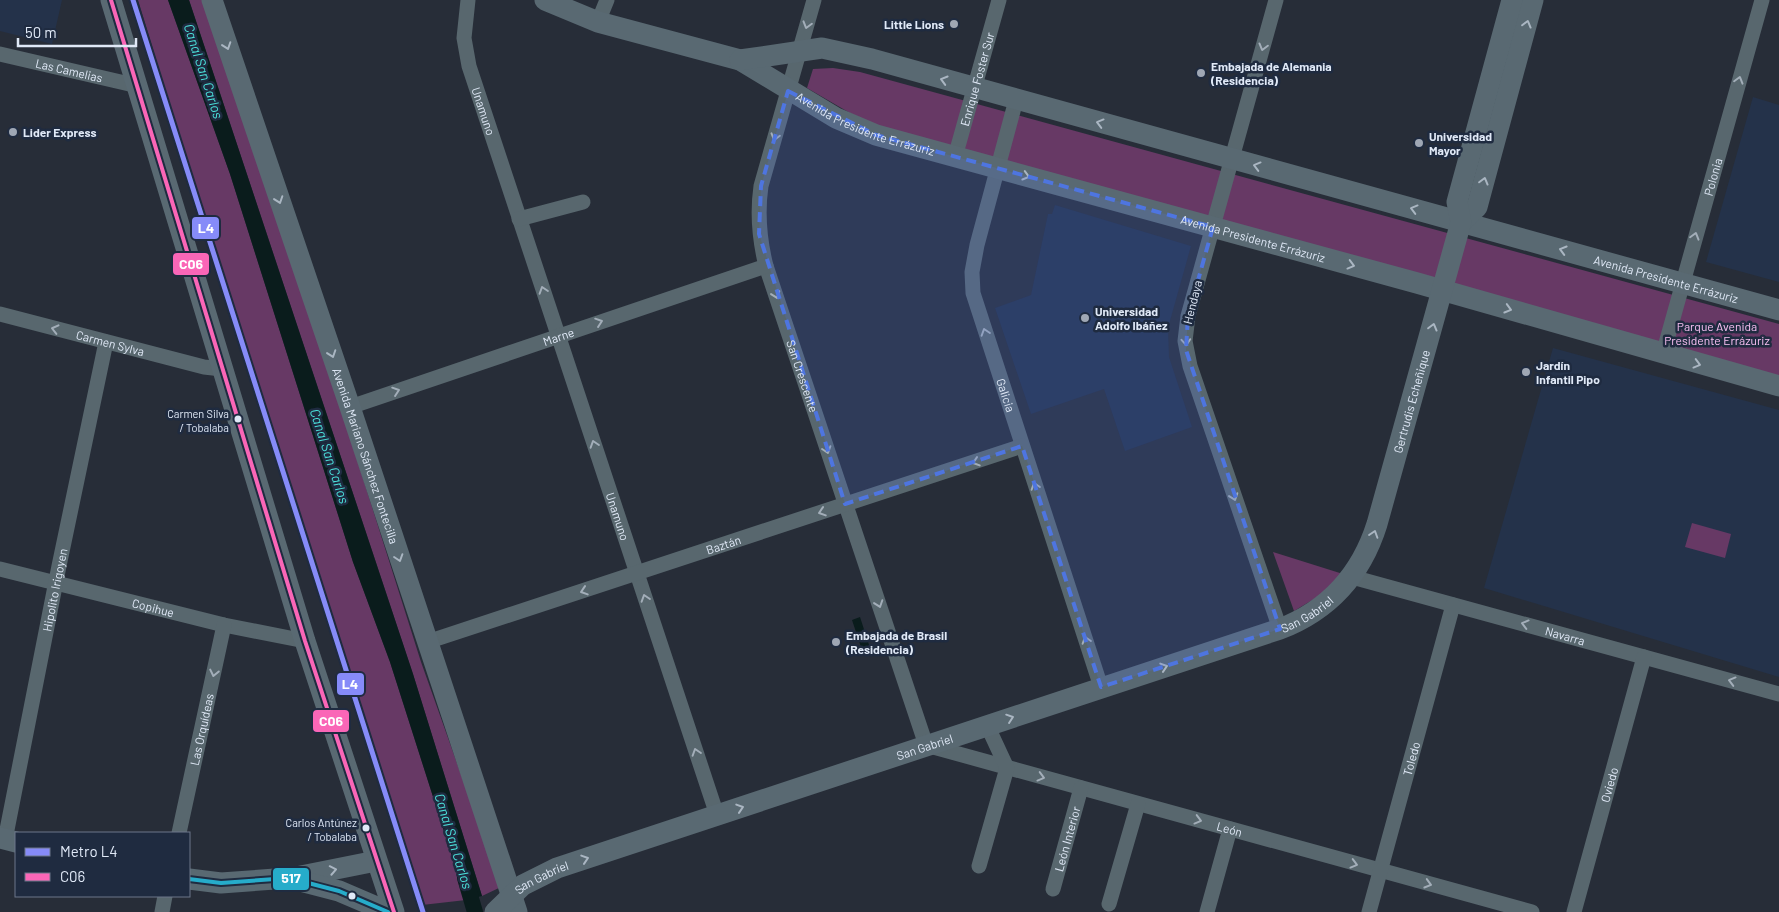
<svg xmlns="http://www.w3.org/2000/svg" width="1779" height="912" font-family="Barlow,sans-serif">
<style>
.built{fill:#24324a}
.green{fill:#673965}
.water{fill:#0a1c1c}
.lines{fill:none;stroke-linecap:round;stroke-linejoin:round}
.canal{stroke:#0a1c1c;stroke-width:16}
.street{stroke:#58676e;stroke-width:15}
.secondary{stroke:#596972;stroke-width:21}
.bus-1-casing{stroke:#1f2b40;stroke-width:8}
.bus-2-casing{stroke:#1f2b40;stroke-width:8}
.bus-1{stroke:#fa66b7;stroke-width:4}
.bus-2{stroke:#26acca;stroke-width:4}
.metro-1-casing{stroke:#1f2b40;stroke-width:9}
.metro-1{stroke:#868bf8;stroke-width:5}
.oneway{stroke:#aab6c2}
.oneway2{stroke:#a3aeb9}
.marked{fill:#4e75e0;fill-opacity:0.2;stroke:#4e75e0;stroke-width:4;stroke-dasharray:10 6;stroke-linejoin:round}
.poi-dot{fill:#9fa7b4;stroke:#1f2b40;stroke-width:2}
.bus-dot{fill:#e0e9f7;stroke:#1f2b40;stroke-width:2}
.labels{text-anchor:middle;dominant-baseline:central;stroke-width:5;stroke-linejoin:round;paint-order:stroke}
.bus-label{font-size:11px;fill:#e0e9f7;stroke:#1f2b40;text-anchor:end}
.poi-label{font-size:12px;font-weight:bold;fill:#e0e9f7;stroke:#1f2b40;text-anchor:start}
.street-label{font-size:12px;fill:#e0e9f7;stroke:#1f2b40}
.park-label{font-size:12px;fill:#fac0f3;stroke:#1f2b40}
.water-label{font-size:14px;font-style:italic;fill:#4be0da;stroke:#1f2b40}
.line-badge{stroke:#1f2b40;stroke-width:2}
.badge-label{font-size:14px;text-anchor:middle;font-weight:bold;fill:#fff}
</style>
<rect width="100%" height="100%" fill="#272d38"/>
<!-- built -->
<path class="built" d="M0 0H62L52 44 0 31Z
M1753 97 1779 105V282L1706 262Z
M1055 205 1191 246 1168 328 1169 357 1192 427 1125 451 1104 389 1031 414 995 308 1031 295 1048 214H1052Z
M1553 348 1779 410V677L1484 588Z"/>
<!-- green -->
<path class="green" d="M138 0H168L230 174 353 562 390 662 466 900 422 905 312 571Z
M189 0H208L226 45 421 662 501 887 482 896 413 674Z
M833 68 860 72 1779 324V376L885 129 850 113 807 88 813 69Z
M1692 523 1731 534 1725 558 1685 547Z
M1273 552 1343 574 1329 590 1294 611Z"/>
<!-- water -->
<path class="water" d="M168 0H189L413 674 482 896 466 900 390 662 353 562 230 174Z
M860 617 870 648 862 650 852 620Z"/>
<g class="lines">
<!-- canal -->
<path class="canal" d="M465 878 475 912"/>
<!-- street -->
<g class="street">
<path id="s1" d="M468 0 464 38 469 66 717 815"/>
<path id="s2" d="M814 0 761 186C757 214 759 238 766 266L926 745 1532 912"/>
<path d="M1276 0 1188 316 1185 341 1190 366 1280 629"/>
<path d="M598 22 607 0"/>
<path id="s3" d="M0 54 138 86"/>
<path id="s4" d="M1016 100 977 245 972 272 973 293 1101 687"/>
<path id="s5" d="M955 157 999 0"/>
<path d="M519 219 583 202"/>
<path id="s6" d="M0 314 204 367 222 369"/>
<path id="s7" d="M1663 354 1762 0"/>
<path id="s8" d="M350 407 766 266"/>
<path id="s9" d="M0 569 224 625 305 641"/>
<path id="s10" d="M1352 577 1779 694"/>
<path id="s11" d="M427 642 1022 446"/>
<path id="s12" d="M179 833 224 625"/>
<path id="s13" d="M5 840 59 566 106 342"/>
<path d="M979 866 1007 768 987 725"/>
<path id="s14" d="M1053 889 1081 788"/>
<path d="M1109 904 1138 804"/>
<path d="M162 912 165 896"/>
<path d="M1207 912 1230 829"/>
<path id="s15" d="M1369 912 1453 605"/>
<path id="s16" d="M1574 912 1644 657"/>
</g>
<!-- secondary -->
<g class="secondary">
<path d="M111 0 305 641 394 912"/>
<path id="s17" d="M212 0 350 407 517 912"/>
<path id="s18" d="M545 0 598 22 740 60 836 118 876 135 1417 283 1779 386"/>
<path id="s19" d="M740 60 822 48 872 59 1779 310"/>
<path d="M1461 222 1477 207 1533 0"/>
<path d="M0 838 16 842"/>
<path d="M296 877 376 861"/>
<path d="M189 879 221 883 289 878 339 891 388 912"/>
<path id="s20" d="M495 912 523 885 557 868 1280 629C1329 610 1361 575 1377 524L1461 222 1457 202 1512 0"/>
</g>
<!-- bus-1 casing -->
<g class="bus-1-casing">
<path id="bus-1" d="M111 0 305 641 394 912"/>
</g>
<!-- bus-2 casing -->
<g class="bus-2-casing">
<path id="bus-2" d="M189 879 221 883 289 878 339 891 388 912"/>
</g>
<!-- bus-1 -->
<use href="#bus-1" class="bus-1"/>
<!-- bus-2 -->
<use href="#bus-2" class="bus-2"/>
<!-- metro-1 casing -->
<g class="metro-1-casing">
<path id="metro-1" d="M133 0 423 912"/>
</g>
<!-- metro-1 -->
<use href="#metro-1" class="metro-1"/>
</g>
<!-- one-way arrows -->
<defs><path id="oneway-chevron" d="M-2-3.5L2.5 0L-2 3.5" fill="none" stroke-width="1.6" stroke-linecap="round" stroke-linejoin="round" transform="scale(1.25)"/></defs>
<g class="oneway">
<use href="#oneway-chevron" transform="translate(1527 24) rotate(-75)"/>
<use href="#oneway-chevron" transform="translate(227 46) rotate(71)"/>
<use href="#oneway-chevron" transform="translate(944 80) rotate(-164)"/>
<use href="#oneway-chevron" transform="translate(1100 123) rotate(-165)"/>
<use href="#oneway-chevron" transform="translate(1257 166) rotate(-165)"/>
<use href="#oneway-chevron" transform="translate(1026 176) rotate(16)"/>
<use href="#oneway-chevron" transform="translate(1484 181) rotate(-75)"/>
<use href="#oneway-chevron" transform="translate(279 200) rotate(71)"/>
<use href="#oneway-chevron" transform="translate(1414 209) rotate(-165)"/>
<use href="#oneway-chevron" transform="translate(1563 250) rotate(-164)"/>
<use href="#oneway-chevron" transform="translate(1351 265) rotate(15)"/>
<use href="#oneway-chevron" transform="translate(1508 309) rotate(16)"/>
<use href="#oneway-chevron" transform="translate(1433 327) rotate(-75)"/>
<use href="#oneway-chevron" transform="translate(332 354) rotate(71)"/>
<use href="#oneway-chevron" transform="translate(1697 364) rotate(15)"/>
<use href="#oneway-chevron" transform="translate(1374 534) rotate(-72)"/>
<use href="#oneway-chevron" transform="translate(399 558) rotate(72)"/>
<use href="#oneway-chevron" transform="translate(1164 667) rotate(-18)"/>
<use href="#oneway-chevron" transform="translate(1010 718) rotate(-19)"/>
<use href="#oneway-chevron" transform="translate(740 808) rotate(-18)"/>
<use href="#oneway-chevron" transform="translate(585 859) rotate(-18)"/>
<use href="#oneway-chevron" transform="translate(333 870) rotate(-11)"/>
</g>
<g class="oneway2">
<use href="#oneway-chevron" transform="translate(807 25) rotate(106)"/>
<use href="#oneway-chevron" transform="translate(1263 47) rotate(105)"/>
<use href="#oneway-chevron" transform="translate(1739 80) rotate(-74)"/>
<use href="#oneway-chevron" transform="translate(775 137) rotate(106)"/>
<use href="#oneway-chevron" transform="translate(1695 236) rotate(-74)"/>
<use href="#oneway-chevron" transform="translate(543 290) rotate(-108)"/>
<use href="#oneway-chevron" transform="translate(776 295) rotate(71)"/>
<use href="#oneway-chevron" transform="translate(599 322) rotate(-19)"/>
<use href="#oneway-chevron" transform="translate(55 329) rotate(-166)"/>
<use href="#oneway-chevron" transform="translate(985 332) rotate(-108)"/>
<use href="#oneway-chevron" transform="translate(1186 342) rotate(86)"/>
<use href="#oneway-chevron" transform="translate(396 391) rotate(-19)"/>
<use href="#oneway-chevron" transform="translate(594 444) rotate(-108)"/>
<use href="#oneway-chevron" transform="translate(827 450) rotate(72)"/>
<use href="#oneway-chevron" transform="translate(976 462) rotate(162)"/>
<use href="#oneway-chevron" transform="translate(1035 486) rotate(-108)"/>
<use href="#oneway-chevron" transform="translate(1234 497) rotate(71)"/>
<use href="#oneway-chevron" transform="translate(822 512) rotate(162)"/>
<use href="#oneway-chevron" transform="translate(584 591) rotate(162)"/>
<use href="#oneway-chevron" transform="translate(645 598) rotate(-108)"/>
<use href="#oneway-chevron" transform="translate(879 604) rotate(71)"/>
<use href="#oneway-chevron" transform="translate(1525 624) rotate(-165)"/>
<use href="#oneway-chevron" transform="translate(1086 640) rotate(-108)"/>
<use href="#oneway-chevron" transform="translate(214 673) rotate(102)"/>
<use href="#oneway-chevron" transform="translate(1732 681) rotate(-165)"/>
<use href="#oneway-chevron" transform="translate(696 752) rotate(-108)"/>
<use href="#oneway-chevron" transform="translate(1041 777) rotate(15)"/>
<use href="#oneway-chevron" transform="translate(1198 820) rotate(15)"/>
<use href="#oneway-chevron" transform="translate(1354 864) rotate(15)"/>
<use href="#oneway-chevron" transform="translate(1428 884) rotate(16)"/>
</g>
<!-- marked area -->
<path class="marked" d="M788 91 876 135 1213 227 1188 316 1186 350 1280 629 1101 687 1022 446 845 504 759 234 761 186Z"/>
<!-- markers -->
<g class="poi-dot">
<circle cx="954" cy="24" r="5"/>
<circle cx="1201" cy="73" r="5"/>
<circle cx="13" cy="132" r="5"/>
<circle cx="1419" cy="143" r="5"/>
<circle cx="1085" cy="318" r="5"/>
<circle cx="1526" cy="372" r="5"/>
<circle cx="836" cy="642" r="5"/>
</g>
<g class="bus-dot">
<circle cx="238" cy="419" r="4.5"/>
<circle cx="366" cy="828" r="4.5"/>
<circle cx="352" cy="896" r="4.5"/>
</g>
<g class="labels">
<!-- bus labels -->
<g class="bus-label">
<text x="229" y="413">Carmen Silva<tspan x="229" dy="14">/ Tobalaba</tspan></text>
<text x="357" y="822">Carlos Antúnez<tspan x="357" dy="14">/ Tobalaba</tspan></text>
</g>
<!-- poi labels -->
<g class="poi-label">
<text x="944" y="24" text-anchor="end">Little Lions</text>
<text x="1211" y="66">Embajada de Alemania<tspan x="1211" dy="14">(Residencia)</tspan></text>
<text x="23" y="132">Lider Express</text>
<text x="1429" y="136">Universidad<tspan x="1429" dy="14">Mayor</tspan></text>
<text x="1095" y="311">Universidad<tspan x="1095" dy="14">Adolfo Ibáñez</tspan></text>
<text x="1536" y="365">Jardín<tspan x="1536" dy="14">Infantil Pipo</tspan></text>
<text x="846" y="635">Embajada de Brasil<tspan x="846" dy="14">(Residencia)</tspan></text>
</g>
<!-- street labels -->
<g class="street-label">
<text stroke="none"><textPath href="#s3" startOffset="71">Las Camelias</textPath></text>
<text stroke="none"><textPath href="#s5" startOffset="81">Enrique Foster Sur</textPath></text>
<text stroke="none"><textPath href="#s1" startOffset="114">Unamuno</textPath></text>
<text stroke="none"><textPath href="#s18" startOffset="346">Avenida Presidente Errázuriz</textPath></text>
<text stroke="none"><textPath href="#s7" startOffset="184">Polonia</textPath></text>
<text stroke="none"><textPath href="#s18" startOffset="751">Avenida Presidente Errázuriz</textPath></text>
<text stroke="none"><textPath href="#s19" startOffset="958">Avenida Presidente Errázuriz</textPath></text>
<text transform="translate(1192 302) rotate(-76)">Hendaya</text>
<text stroke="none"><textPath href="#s8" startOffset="220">Marne</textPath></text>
<text stroke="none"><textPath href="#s6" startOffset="114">Carmen Sylva</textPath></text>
<text stroke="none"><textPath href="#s2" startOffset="390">San Crescente</textPath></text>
<text stroke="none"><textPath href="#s4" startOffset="306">Galicia</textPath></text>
<text stroke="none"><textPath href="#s20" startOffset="1114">Gertrudis Echeñique</textPath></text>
<text stroke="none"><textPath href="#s17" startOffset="481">Avenida Mariano Sánchez Fontecilla</textPath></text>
<text stroke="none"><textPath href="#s1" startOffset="541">Unamuno</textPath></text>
<text stroke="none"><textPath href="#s11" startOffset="312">Baztán</textPath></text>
<text stroke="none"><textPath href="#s13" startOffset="255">Hipolito Irigoyen</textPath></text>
<text stroke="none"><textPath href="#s9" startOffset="158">Copihue</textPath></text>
<text stroke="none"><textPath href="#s20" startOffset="869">San Gabriel</textPath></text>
<text stroke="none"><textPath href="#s10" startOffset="221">Navarra</textPath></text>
<text stroke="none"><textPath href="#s12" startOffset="106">Las Orquídeas</textPath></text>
<text stroke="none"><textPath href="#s20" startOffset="464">San Gabriel</textPath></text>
<text stroke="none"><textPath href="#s15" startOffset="159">Toledo</textPath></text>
<text stroke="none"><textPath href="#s16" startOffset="132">Oviedo</textPath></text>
<text stroke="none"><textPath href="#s2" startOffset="1094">León</textPath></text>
<text stroke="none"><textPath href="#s14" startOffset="52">León Interior</textPath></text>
<text stroke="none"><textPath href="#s20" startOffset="59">San Gabriel</textPath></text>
</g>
<!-- park labels -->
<g class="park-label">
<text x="1717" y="326">Parque Avenida<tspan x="1717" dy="14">Presidente Errázuriz</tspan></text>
</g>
<!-- water labels -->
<g class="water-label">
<text transform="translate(204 71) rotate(72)">Canal San Carlos</text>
<text transform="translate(330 456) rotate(72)">Canal San Carlos</text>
<text transform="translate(454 841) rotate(73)">Canal San Carlos</text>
</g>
</g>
<g class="line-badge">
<rect x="191" y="216" width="29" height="24" rx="5" fill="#868bf8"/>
<rect x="172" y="252" width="38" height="24" rx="5" fill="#fa66b7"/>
<rect x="336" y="672" width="29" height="24" rx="5" fill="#868bf8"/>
<rect x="312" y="709" width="38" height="24" rx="5" fill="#fa66b7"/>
<rect x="272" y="867" width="38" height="24" rx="5" fill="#26acca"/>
</g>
<g class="badge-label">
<text x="206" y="233">L4</text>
<text x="191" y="269">C06</text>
<text x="350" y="689">L4</text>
<text x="331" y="726">C06</text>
<text x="291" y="883">517</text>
</g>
<!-- legend -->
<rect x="15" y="832" width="175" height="65" fill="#1f2b40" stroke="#6c7789"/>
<rect x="25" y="848" width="25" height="8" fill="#868bf8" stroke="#6c7789"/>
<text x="60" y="857" font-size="15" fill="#e0e9f7">Metro L4</text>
<rect x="25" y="873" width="25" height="8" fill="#fa66b7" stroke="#6c7789"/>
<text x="60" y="882" font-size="15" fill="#e0e9f7">C06</text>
<!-- scale -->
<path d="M18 38v8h118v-8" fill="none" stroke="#e0e9f7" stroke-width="2.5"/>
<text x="25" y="38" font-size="15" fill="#e0e9f7" stroke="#1f2b40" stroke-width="4" paint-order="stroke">50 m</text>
</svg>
